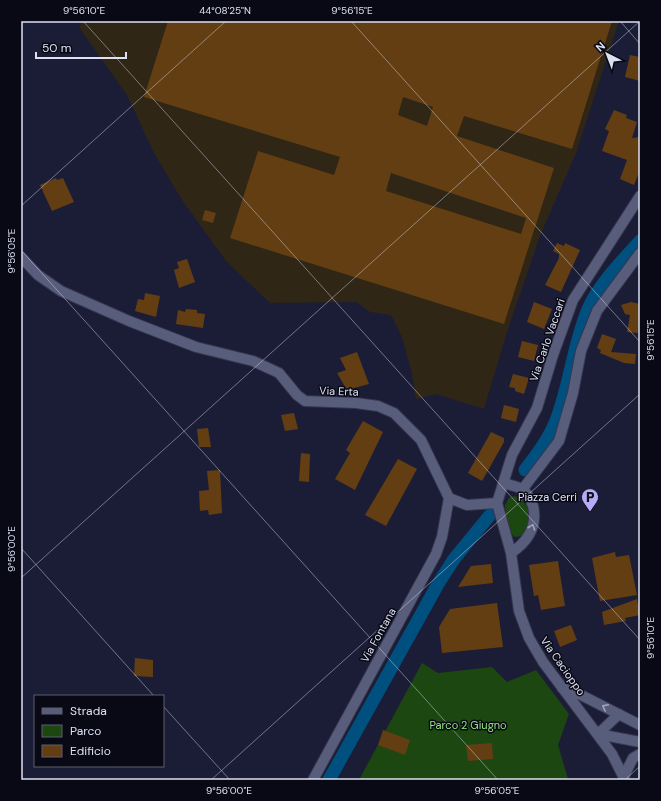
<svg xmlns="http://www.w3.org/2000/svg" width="661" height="801" font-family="'DM Sans',sans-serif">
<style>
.industrial{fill:#2f2616}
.green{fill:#1d4711}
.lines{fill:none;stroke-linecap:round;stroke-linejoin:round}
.canal{stroke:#00507f;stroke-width:13}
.building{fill:#633e12;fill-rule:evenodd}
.minor-casing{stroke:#36364d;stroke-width:12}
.minor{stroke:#595d7c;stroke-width:10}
.oneway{stroke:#a2a5bd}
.ticks{fill:none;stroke:#dde0f2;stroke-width:1;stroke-opacity:0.45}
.labels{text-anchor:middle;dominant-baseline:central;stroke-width:3;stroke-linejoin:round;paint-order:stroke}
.street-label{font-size:11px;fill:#dde0f2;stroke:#080914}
.poi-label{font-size:11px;fill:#dde0f2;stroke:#080914;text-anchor:end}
.park-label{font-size:11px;fill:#96e881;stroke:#080914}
.neatline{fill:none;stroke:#dde0f2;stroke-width:1.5}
.ticks-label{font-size:10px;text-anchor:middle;fill:#dde0f2}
</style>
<rect width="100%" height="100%" fill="#1b1d37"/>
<!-- industrial -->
<path class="industrial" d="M82 21H619L576 153 540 236 508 329 484 409 436 394 416 399 412 374 402 337 391 315 370 312 356 302 270 303 226 261 182 200 154 153 127 95 79 27Z"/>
<!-- green -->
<path class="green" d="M515 496C533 502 538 535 515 537 506 530 506 516 505 505L509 498Z
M422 663 438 673 492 667 507 682 536 670 569 714 558 745 568 779 359 780Z"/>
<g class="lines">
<!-- canal -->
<path class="canal" d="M525 470C538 453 551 436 558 415 570 381 574 343 588 309 599 284 622 261 640 241
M329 780 438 584 454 559 490 515"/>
</g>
<!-- building -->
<path class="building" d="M168 21H612L572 149 464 116 457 136 554 168 504 324 230 238 258 151 334 175 340 157 144 97ZM403 97 433 107 427 126 398 115ZM391 173 526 218 521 234 386 191Z
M630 55 640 57V81L625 77Z
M614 110 627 115 626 118 637 122 632 138 640 137V170L634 185 620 179 627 160 602 151 609 131 605 129Z
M56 178 57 180 63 178 74 202 52 211 40 185Z
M205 210 216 213 213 223 202 220Z
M557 243 564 246 565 243 580 250 561 292 545 285 559 258V254L553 251Z
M187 259 195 282 179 288 174 270 179 268 177 262Z
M145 293 160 296 156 317 135 311 138 299 144 300Z
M534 302 552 309 544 329 527 322Z
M631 302 640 304 638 333 627 332 630 315 625 314 621 305Z
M186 309 197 310V313L205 314 203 328 176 324 178 310 185 312Z
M602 334 616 339 611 352 636 354 635 364 624 363 600 353 601 350 597 348Z
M522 341 538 345 534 361 518 357Z
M357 352 369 384 347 390 337 373 346 370 340 358Z
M513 374 529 378 524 394 515 391V388L509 387Z
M504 405 519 409 516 422 501 418Z
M294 413 298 429 285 431 281 415Z
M363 421 383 432 355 490 335 479 350 453 346 450Z
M208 428 211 447H199L197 429Z
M491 432 504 438V442L482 481 468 473Z
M301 453 310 454 309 482 299 481Z
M398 459 417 469 386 526 365 515Z
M220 470 222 513 209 515 208 510 200 511 199 491 209 490 207 471Z
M615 552 616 557 629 555 637 595 600 601 592 558Z
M558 561 565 606 541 610 538 595 534 596 529 565Z
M491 564 493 583 458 587 471 566Z
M637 599 640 615 625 618 626 621 604 625 602 612Z
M497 603 503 647 442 653 439 627 450 609Z
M571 625 577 640 560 647 554 631Z
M135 658 153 660V677L134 676Z
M383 730 410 740 405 755 378 745Z
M492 743 493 759 468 761 466 745Z"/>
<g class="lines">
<!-- minor casing -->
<g class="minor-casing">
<path id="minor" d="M21 257 38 275 61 291 129 321 196 347 253 361 279 373 297 395 305 401 356 403 378 406 394 413 421 440 449 498 467 505 497 503 511 553 519 611 529 638 543 662 612 754 625 780
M503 483C509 485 518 486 523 490 529 495 531 500 533 506 538 527 527 542 511 553
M522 490 559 441 573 393 581 351 597 311 640 253
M497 503 512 455 537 408 553 355 573 300 640 196
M562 688 581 695 640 725
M598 734 640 742
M598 734 619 714
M624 776 633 758 640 754
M313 780 436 554 442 537 449 498"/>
</g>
<!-- minor -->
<use href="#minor" class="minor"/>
</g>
<!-- one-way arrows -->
<defs><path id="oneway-chevron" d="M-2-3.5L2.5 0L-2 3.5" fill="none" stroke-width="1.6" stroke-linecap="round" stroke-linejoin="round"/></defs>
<g class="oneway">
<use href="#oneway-chevron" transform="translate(532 527) rotate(-71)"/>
<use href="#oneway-chevron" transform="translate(605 707) rotate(-153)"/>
</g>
<!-- ticks -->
<path class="ticks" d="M83 21 640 640M351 21 640 342M620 21 640 44M21 206 226 21M21 250 498 780M21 548 154 696M21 578 640 21M163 706 230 780M211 780 640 394M625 780 640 766"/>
<!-- icons -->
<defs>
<g id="parking-pin" transform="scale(0.9)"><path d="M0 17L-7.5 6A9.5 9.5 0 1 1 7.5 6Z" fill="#b6abf8" stroke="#080914"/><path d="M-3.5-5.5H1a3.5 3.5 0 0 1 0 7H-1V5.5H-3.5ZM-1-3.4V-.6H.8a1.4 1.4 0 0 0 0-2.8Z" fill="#111"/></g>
</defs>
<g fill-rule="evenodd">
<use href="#parking-pin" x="590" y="497"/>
</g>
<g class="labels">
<!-- street labels -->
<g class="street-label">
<text transform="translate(547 340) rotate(-71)">Via Carlo Vaccari</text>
<text transform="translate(339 391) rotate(2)">Via Erta</text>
<text transform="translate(378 635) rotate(-61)">Via Fontana</text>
<text transform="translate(563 666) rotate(55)">Via Cacioppo</text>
</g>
<!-- poi labels -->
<g class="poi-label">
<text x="577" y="497">Piazza Cerri</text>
</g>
<!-- park labels -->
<g class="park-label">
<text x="468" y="725">Parco 2 Giugno</text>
</g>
</g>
<!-- border -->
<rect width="661" height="801" fill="none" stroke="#080914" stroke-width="44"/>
<!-- legend -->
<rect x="34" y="695" width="130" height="72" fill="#080914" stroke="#5d5f6d"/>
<rect x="42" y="708" width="20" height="6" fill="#595d7c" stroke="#5d5f6d"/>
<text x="70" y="715" font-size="12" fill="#dde0f2">Strada</text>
<rect x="42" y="725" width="20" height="12" fill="#1d4711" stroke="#5d5f6d"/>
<text x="70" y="735" font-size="12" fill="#dde0f2">Parco</text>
<rect x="42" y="745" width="20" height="12" fill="#633e12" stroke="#5d5f6d"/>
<text x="70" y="755" font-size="12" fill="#dde0f2">Edificio</text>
<!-- north arrow -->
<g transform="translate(607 54) rotate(318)" stroke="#080914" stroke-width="3" paint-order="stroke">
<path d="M0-3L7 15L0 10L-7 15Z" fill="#dde0f2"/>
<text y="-6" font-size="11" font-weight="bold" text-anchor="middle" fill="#dde0f2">N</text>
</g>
<!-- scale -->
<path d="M36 52v6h90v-6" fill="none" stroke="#dde0f2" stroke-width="2"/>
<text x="42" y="52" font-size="12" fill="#dde0f2" stroke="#080914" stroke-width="3" paint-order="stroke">50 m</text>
<rect x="22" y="22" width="617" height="757" class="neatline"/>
<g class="ticks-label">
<text x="84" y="14">9°56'10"E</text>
<text x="225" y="14">44°08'25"N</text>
<text x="352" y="14">9°56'15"E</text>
<text transform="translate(11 251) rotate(-90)" y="4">9°56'05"E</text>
<text transform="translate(650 340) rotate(-90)" y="4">9°56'15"E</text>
<text transform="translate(11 549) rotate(-90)" y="4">9°56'00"E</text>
<text transform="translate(650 638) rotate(-90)" y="4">9°56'10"E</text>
<text x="229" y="794">9°56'00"E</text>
<text x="497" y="794">9°56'05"E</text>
</g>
</svg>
